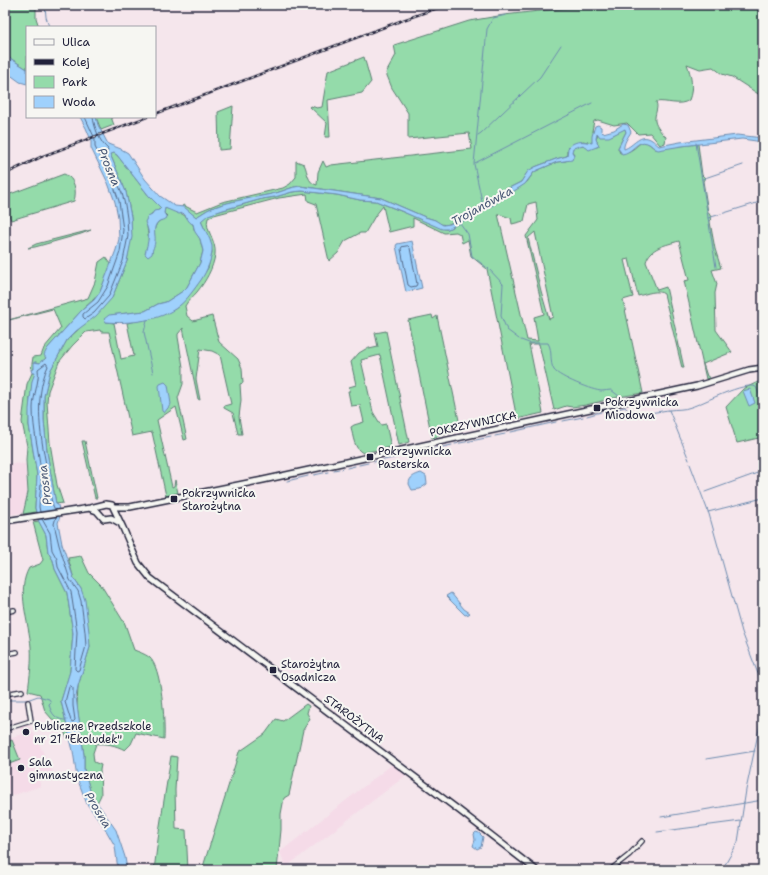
<svg xmlns="http://www.w3.org/2000/svg" width="768" height="875" font-family="'Shantell Sans',sans-serif">
<style>
.built{fill:#f5dbe8}
.green{fill:#94dbaa;stroke:#5b7e72;fill-rule:evenodd}
.water{fill:#9fd1fc;stroke:#6d8baf}
.lines{fill:none;stroke-linecap:round;stroke-linejoin:round}
.shore{stroke:#546888;stroke-width:1}
.stream{stroke:#6d8baf;stroke-width:1}
.street-casing{stroke:#22223b;stroke-width:6}
.secondary-casing{stroke:#22223b;stroke-width:8}
.street{stroke:#f6f6f2;stroke-width:3.5}
.secondary{stroke:#f6f6f2;stroke-width:5}
.rail-casing{stroke:#22223b;stroke-width:2.5}
.rail{stroke:#f6f6f2;stroke-width:1;stroke-dasharray:3;stroke-linecap:butt}
.poi-dot{fill:#22223b;stroke:#f6f6f2;stroke-width:1.5}
.labels{text-anchor:middle;dominant-baseline:central;stroke-width:4;stroke-linejoin:round;paint-order:stroke}
.poi-label{font-size:11px;fill:#22223b;stroke:#f6f6f2;text-anchor:start}
.street-label{font-size:11px;fill:#22223b;stroke:#f6f6f2}
.water-label{font-size:12px;font-style:italic;fill:#485775;stroke:#f6f6f2}
</style>
<rect width="100%" height="100%" fill="#f5e6ec"/>
<filter id="ink" filterUnits="userSpaceOnUse"><feTurbulence type="fractalNoise" baseFrequency=".025" numOctaves="2"/><feDisplacementMap in="SourceGraphic" scale="8" xChannelSelector="R" yChannelSelector="G"/><feConvolveMatrix kernelMatrix="1 2 1 2 8 2 1 2 1" color-interpolation-filters="sRGB"/></filter>
<g filter="url(#ink)">
<!-- built -->
<path class="built" d="M5 463 26 464 28 492 23 513 5 515Z
M28 726 31 728 53 772 39 781 41 786 11 796 5 779V739L22 734 20 727Z
M394 763 408 774 286 867 280 852Z"/>
<!-- green -->
<path class="green" d="M5 5H36V18L39 27H27V69L5 55Z
M573 5H763V97L732 77 722 74 713 67 700 69 687 64C691 75 694 88 689 100 680 107 666 100 656 102 659 108 654 114 655 121 656 127 662 133 666 137L665 143 660 145 650 133 638 134 627 123 614 125 598 120 594 121 592 131H594L592 143 583 141 567 151V156L556 159 535 167 527 173 521 182 503 191 492 201 447 225 440 224 435 220 425 217 381 198 300 186C291 187 284 191 276 193 255 198 233 200 212 208 206 210 202 214 196 217L182 207 183 205 197 212 222 202 283 188 290 184 296 177V161L304 164C308 172 307 183 317 185L318 172 323 161 326 167 331 165 472 149 469 133 408 139V113L392 88 386 73 396 55 394 45 469 21 504 15 574 7Z
M364 57 371 82 362 93 328 100 330 137H325L327 123 310 107 311 106 317 108 322 107 328 71Z
M233 106 230 149 219 150 218 112Z
M96 117H111L114 125 101 130Z
M623 129 626 130V132L618 148 620 153C624 152 630 152 633 149 643 142 642 137 655 149L698 144 702 175 705 178 703 181 708 212 711 217 710 222 715 249 721 268 712 270 717 284 715 293 716 330 732 352 703 364 707 376 710 378 706 379 684 281 689 280 679 241C666 245 650 247 646 262L657 290 666 287 684 368H682L664 294C658 289 646 294 638 296L629 259 624 260 633 297 623 300 643 393 618 397 586 405 572 407 566 406 554 410 539 344H529L543 413 517 419 487 269 471 256 468 240 462 243 460 234 456 232 444 233 413 218V226L389 232 383 206 375 216 365 233H360L345 241 338 253 329 261 316 204 308 201 307 194 279 198 214 215 208 218C204 230 217 240 215 255 213 268 206 281 197 292 193 297 188 300 185 306L187 316 193 321 212 316 219 342 238 359 242 368 243 383 240 384 241 400 239 417 242 434H238L233 413 224 408V406L231 404 220 355 212 351 200 349 196 379 200 400 198 399 183 328 178 334V337L183 367V384L178 398 187 439 184 440 176 407 157 420 172 487 174 486 175 480 178 493 166 496 152 432 132 436 109 332H101L100 330 86 332 72 346 59 362 48 391 47 402 50 443 57 485 63 503 56 504 47 452 44 420V396L50 371 67 340 112 298 127 261 131 237V217L126 192 110 154 114 153 117 155 149 196 161 208C158 211 153 212 150 215 142 224 153 239 146 249L152 252V249C156 241 151 228 159 221 162 220 165 218 167 216L164 213 165 208C177 212 184 212 191 223L193 224 194 229 200 239 203 251 200 263 187 287 183 291 166 302 158 304 145 311 111 315 106 322 114 323 121 359 134 356 127 323 152 318 175 309 180 305 195 288 208 268 212 252 210 241 201 221 207 215 223 210 262 199 275 197 292 192 302 191 337 195 360 200 376 201 445 229H448L499 201 503 196 511 193 527 182 534 172 538 170 557 162 566 161 574 154 571 150 573 148 580 145 597 147 599 146 596 139 598 133 613 135ZM536 202 538 220 526 236 544 314 534 317 538 341 527 340 498 214 511 218 512 224 524 221 528 204ZM535 232 553 317 549 319 541 291 528 238Z
M64 174C75 178 77 191 74 201L11 220 5 205V196Z
M91 230 81 234 35 247 28 248 36 244Z
M106 257 111 264 100 292 94 299 81 311 47 349 45 360 40 363 35 362 34 369 31 370 33 357 41 356 44 348 61 328 53 309 5 321 88 298 95 282 99 262Z
M432 315 433 319 437 316 461 430 432 438 408 320Z
M386 331 409 442 399 445 380 355 361 360 373 412 381 425 386 424 391 447 363 453C354 449 353 436 351 427L354 425 364 422 360 405 351 406 348 391H350L349 387 356 385 351 362 359 353 369 347V349L378 347 375 333Z
M35 372 30 398 29 425 37 475 35 508 36 512 23 514 28 492 26 460 27 446 22 422 27 384 32 373Z
M758 382 763 390V437L737 443 726 407 743 389Z
M82 441H85L97 498H95Z
M39 521 46 535 48 552 53 560 55 569 67 593 73 633 70 672 61 701 70 738 67 739 62 725 52 719 45 711 40 694 28 691C30 676 32 662 31 647 29 622 16 591 29 568L40 564 43 560 33 522Z
M81 556 89 573 101 585 125 624 134 650C139 652 145 654 149 657 162 667 165 722 164 739L136 733 131 744 125 750C115 745 107 743 96 744L93 753 94 762 101 765 100 770 101 795 97 803 91 794 84 769V755L77 706 78 686 90 647 81 589 74 579 68 558Z
M306 704 309 706 307 713 310 719 303 730 289 795 284 798 281 814V830L277 870H202L239 752 265 734 276 719 283 721Z
M12 740 20 760 9 764 5 754V743Z
M171 756 177 757 175 790 176 829 186 830 188 870H154L159 832Z"/>
<!-- water -->
<path class="water" d="M5 55 27 69V84L20 82 5 71Z
M80 117H96L98 125 108 144 121 149 128 153 145 179 160 196 175 206 184 207 196 217C202 214 206 210 212 208 232 200 255 198 276 193 284 191 291 187 300 186L381 198 425 217 435 220 443 225 450 224 492 201 503 191 521 182 528 171 535 167 556 159 567 156 568 148C574 140 583 141 592 143V136L595 126 598 125 601 127V131L603 133 614 130 623 124 628 125 631 132C628 137 623 144 624 149 634 146 640 132 652 140 654 141 656 144 659 146L680 142 737 135 763 138V142L742 139 682 146 658 150C654 149 651 144 647 143 637 139 633 153 622 154L618 148 626 132 625 129 609 137H600L597 133 596 139 599 146 589 150 583 145 573 148 572 152 574 155 572 160 557 162 538 170 534 172 525 184 511 193 503 196 495 204 448 229H442L401 211 376 201 360 200 337 195 302 191 292 192 275 197 262 199 223 210 208 215 201 221C204 229 210 237 212 246 213 257 207 271 201 280 195 288 187 300 179 306 161 321 129 324 106 322L104 319 109 315 145 311 158 304 166 302 183 291 187 287 200 263 203 251 200 239 195 232 193 224C188 223 187 216 183 213L179 214 165 208 164 213 167 218C165 220 160 220 158 222 152 228 156 235 155 241 155 246 152 249 152 254L148 257 145 254C148 241 151 234 145 222L148 216 152 214 154 211 159 210 161 208 149 196 117 155 114 153 110 154 126 192 131 217 132 237 127 261 112 298 96 316 76 331 67 340 50 371 44 396V420L47 452 56 504 58 505 60 516 58 523 62 544 74 579 81 589 85 600 89 632 90 647 78 686 76 697 84 755V769L91 794 116 830 125 857 127 870H118L115 846 103 825 87 804 77 778 73 751 61 701 70 671 73 633 67 593 55 569 53 560 48 552 46 535 38 520 35 508 37 475 29 425V409L32 381 35 373H32L31 370 34 369V362L40 363 41 361 46 359V358L44 355 47 349 81 311 94 300 100 292 116 250 119 239 118 217 115 202 108 183 91 148V140L86 128Z
M412 241 422 288 406 292 396 246 397 244Z
M165 382 168 385 171 404 164 413 162 411 159 386 160 384Z
M750 389 755 403 749 406 743 391Z
M421 473 426 476 427 484 420 489 412 490 409 484C409 477 415 475 421 473Z
M451 593 464 609 470 613 469 614 465 615 446 596Z
M476 832 479 833 483 837 481 847 477 849 473 846 475 840 474 834Z"/>
<g class="lines">
<!-- shore -->
<path class="shore" d="M85 117 95 139V147L112 181 119 201 123 230 120 252 108 286 98 302 83 314V317L85 319 94 313 109 296 123 261 128 236 127 218 125 205 122 193 106 156 108 149C100 143 94 127 93 117
M408 246 410 248 417 284 416 286 411 287 408 285 401 249 402 247Z
M40 512 39 507C39 496 42 485 41 473 39 451 33 431 33 408 33 396 40 380 38 369L46 363 48 366C33 399 41 440 48 474 50 487 49 499 55 510
M42 519 50 533 52 550 57 559 58 567 71 592 77 632 75 669 77 671 79 670 86 646 85 632 81 601 78 591 70 580 59 545 54 524 56 517
M71 686 73 688V706L75 720 73 722 71 721 65 702 69 687Z"/>
<!-- stream -->
<path class="stream" d="M45 5 46 17 49 27
M478 135 481 133 540 77 561 45
M696 143 716 267
M475 163 592 103
M702 179 743 165
M483 206 474 164 487 29 493 18 506 15
M708 218 763 201
M460 223 468 234 472 256 486 267
M488 268 503 284 501 316 507 330 519 339
M147 320 144 332 153 373
M521 340 529 343H548C553 351 549 362 554 370 559 377 593 391 602 391 605 391 608 390 611 390L619 396
M669 410C676 409 684 410 691 407 704 403 744 381 756 387L763 404
M610 411 625 407C633 419 657 411 669 410L689 460
M587 416 601 412
M563 421 583 417
M511 432 556 422
M495 436 505 434
M455 444 491 437
M404 455 452 445
M374 462 398 457
M690 464 709 514 742 632 760 679 762 687V704
M359 465 368 463
M347 468 355 466
M342 469 343 468
M334 470 339 469
M314 475 328 472
M287 481 308 476
M705 492 763 471
M708 512 763 498
M5 700H27L38 696 49 699 51 702 49 704C51 714 57 721 67 720
M706 759 755 751
M661 817 763 800
M657 832 741 821
M722 870 738 842 746 790 759 729 762 710"/>
<!-- street casing -->
<g class="street-casing">
<path id="street" d="M5 612 14 610
M5 654 17 652
M5 694 22 691
M5 729 31 721 28 702
M610 870 629 855 642 841"/>
</g>
<!-- secondary casing -->
<g class="secondary-casing">
<path id="secondary" d="M114 507H130L263 480 697 386 749 370 763 368
M91 509 97 511 104 519 111 518 120 523
M5 521 90 508 106 504 112 505 123 528 138 563 150 578 460 811 536 870"/>
</g>
<!-- street -->
<use href="#street" class="street"/>
<!-- secondary -->
<use href="#secondary" class="secondary"/>
<!-- rail casing -->
<g class="rail-casing">
<path id="rail" d="M155 114 403 20 446 5
M5 174 43 156 147 117"/>
</g>
<!-- rail -->
<use href="#rail" class="rail"/>
</g>
</g>
<!-- markers -->
<g class="poi-dot">
<rect x="593" y="404" width="8" height="8" rx="2"/>
<rect x="366" y="453" width="8" height="8" rx="2"/>
<rect x="170" y="495" width="8" height="8" rx="2"/>
<rect x="269" y="666" width="8" height="8" rx="2"/>
<circle cx="26" cy="732" r="4"/>
<circle cx="21" cy="768" r="4"/>
</g>
<g class="labels">
<!-- poi labels -->
<g class="poi-label">
<text x="605" y="402">Pokrzywnicka<tspan x="605" dy="13">Miodowa</tspan></text>
<text x="378" y="451">Pokrzywnicka<tspan x="378" dy="13">Pasterska</tspan></text>
<text x="182" y="493">Pokrzywnicka<tspan x="182" dy="13">Starożytna</tspan></text>
<text x="281" y="664">Starożytna<tspan x="281" dy="13">Osadnicza</tspan></text>
<text x="34" y="726">Publiczne Przedszkole<tspan x="34" dy="13">nr 21 "Ekoludek"</tspan></text>
<text x="29" y="762">Sala<tspan x="29" dy="13">gimnastyczna</tspan></text>
</g>
<!-- street labels -->
<g class="street-label">
<text transform="translate(473 424) rotate(-12)">POKRZYWNICKA</text>
<text transform="translate(354 719) rotate(37)">STAROŻYTNA</text>
</g>
<!-- water labels -->
<g class="water-label">
<text transform="translate(109 167) rotate(67)">Prosna</text>
<text transform="translate(482 206) rotate(-29)">Trojanówka</text>
<text transform="translate(45 485) rotate(-97)">Prosna</text>
<text transform="translate(98 810) rotate(59)">Prosna</text>
</g>
</g>
<!-- margin -->
<rect width="768" height="875" fill="none" stroke="#f6f6f2" stroke-width="20"/>
<rect x="10" y="10" width="748" height="855" fill="none" stroke="#22223b" stroke-width="1.5" filter="url(#ink)"/>
<!-- legend -->
<rect x="26" y="26" width="130" height="92" fill="#f6f6f2" stroke="#a1a1a9"/>
<rect x="34" y="39" width="20" height="6" fill="#f6f6f2" stroke="#a1a1a9"/>
<text x="62" y="46" font-size="12" fill="#22223b">Ulica</text>
<rect x="34" y="59" width="20" height="6" fill="#22223b" stroke="#a1a1a9"/>
<text x="62" y="66" font-size="12" fill="#22223b">Kolej</text>
<rect x="34" y="76" width="20" height="12" fill="#94dbaa" stroke="#a1a1a9"/>
<text x="62" y="86" font-size="12" fill="#22223b">Park</text>
<rect x="34" y="96" width="20" height="12" fill="#9fd1fc" stroke="#a1a1a9"/>
<text x="62" y="106" font-size="12" fill="#22223b">Woda</text>
</svg>
